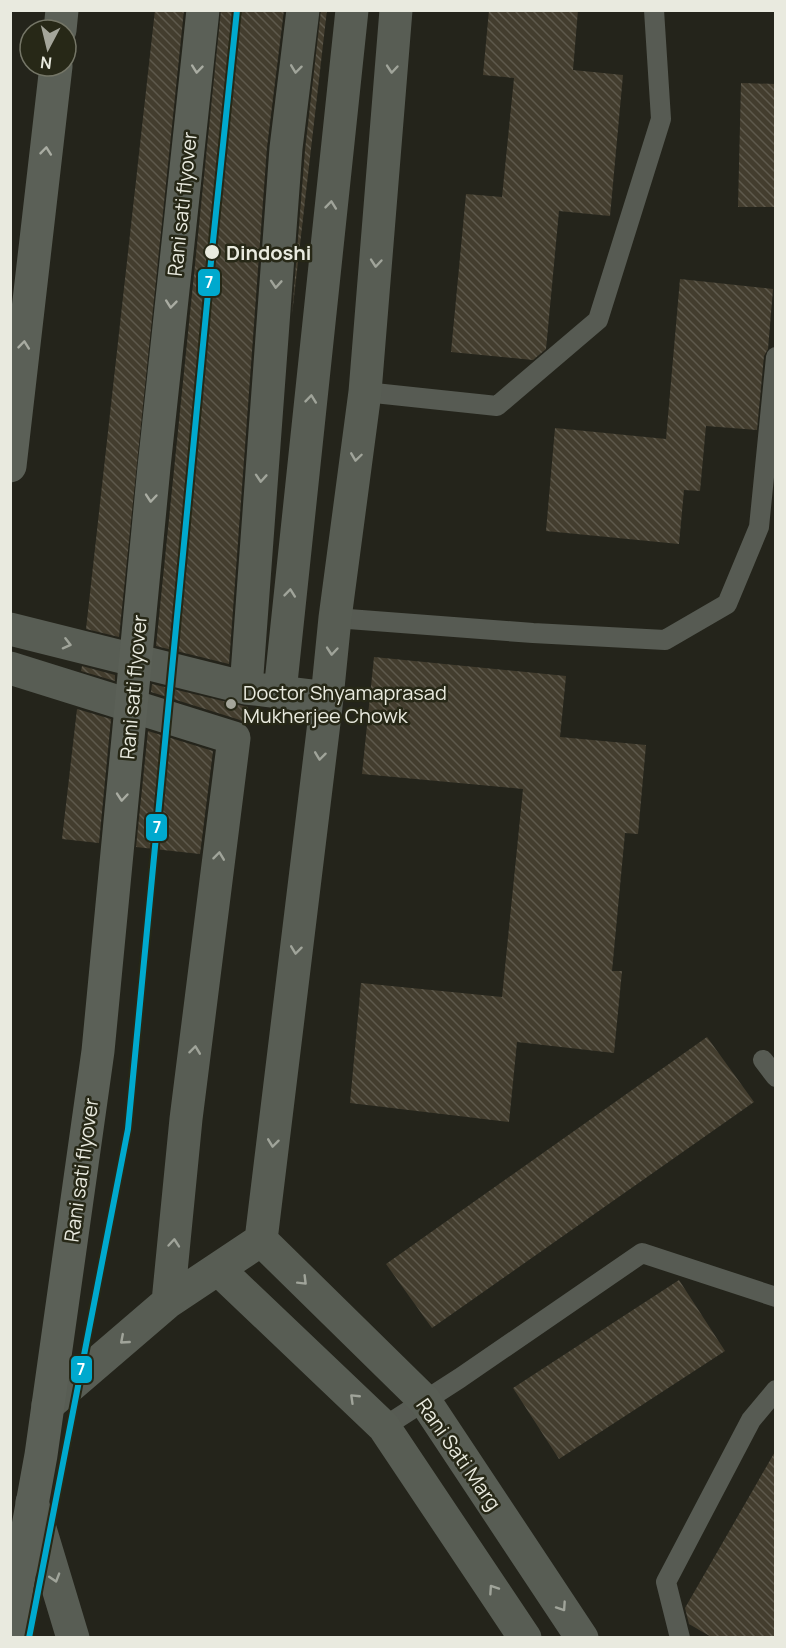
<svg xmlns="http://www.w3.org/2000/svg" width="786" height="1648" font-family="Manrope,sans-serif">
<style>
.building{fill:url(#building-back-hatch)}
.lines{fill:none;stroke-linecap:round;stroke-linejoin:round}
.lane{stroke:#575b53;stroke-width:20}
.secondary{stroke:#585d54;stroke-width:33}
.highway{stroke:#5b6057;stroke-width:33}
.metro-1-casing{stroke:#272817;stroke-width:10}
.metro-1{stroke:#00a9ce;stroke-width:6}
.oneway{stroke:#a9aca2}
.oneway2{stroke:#a0a49a}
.stop-dot{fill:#e9eadf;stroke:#272817;stroke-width:2}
.poi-dot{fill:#a4a59a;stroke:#272817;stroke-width:2}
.labels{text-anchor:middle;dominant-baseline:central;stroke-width:5;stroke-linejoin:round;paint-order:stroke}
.street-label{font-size:20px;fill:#e9eadf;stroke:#272817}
.stop-label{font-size:20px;font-weight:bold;fill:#e9eadf;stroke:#272817;text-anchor:start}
.poi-label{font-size:20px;fill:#e9eadf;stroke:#272817;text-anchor:start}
.line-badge{stroke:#272817;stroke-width:2}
.badge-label{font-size:16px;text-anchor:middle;font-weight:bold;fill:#fff}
</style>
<defs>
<pattern id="building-back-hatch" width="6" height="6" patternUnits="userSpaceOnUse" patternTransform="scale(1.5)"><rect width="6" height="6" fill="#433d2e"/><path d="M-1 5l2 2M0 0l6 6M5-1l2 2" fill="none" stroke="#5e594c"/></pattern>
</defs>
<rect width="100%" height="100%" fill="#24241b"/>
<!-- building -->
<path class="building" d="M155 10H184L119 637 86 629Z
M221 10H284L267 147 229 664 156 646Z
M321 10H327L292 314 305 150Z
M489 10H578L573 70 623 75 610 216 559 211 546 349 533 360 451 352 466 194 502 197 514 78 483 75Z
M741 83 776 84V207H738Z
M680 279 773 289 768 349 764 356 757 430 706 426 700 491 684 490 679 544 546 531 555 428 666 439Z
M374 657 566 676 560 737 646 745 638 834 625 833 612 971H622L614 1053 517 1042 509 1122 350 1103 361 983 502 997 523 789 362 774Z
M82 666 115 675V681L81 671Z
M152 684 248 707 246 724 240 720 151 692Z
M77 709 111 719 99 843 62 839Z
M148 731 213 751 200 854 136 847Z
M707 1037 754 1102 432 1328 386 1264Z
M679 1280 725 1351 559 1459 513 1388Z
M776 1450V1638H713L689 1624 685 1608Z"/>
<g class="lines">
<!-- lane -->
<path class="lane" d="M365 392 497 406 598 320 661 119 654 10
M335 618 533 633 665 640 727 604 759 527 776 357
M763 1060 776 1077
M384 1427 460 1378 642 1253 776 1297
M680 1638 666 1582 751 1420 776 1390"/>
<!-- secondary -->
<path class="secondary" d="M10 629 246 688 327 698
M10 668 234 738 186 1119 168 1302
M246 688 286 148 303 10
M280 692 352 10
M261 1240 425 1401 582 1638
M218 1269 384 1427 525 1638
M48 1405 168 1302 261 1240 327 698 335 618 365 392 396 10
M32 1502 73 1638"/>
<!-- highway -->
<path class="highway" d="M60 30 62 10
M10 466 56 66
M11 1638 17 1587 41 1455 98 1051 154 467 203 10"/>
<!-- metro-1 casing -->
<g class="metro-1-casing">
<path id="metro-1" d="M29 1638 128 1129 212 251 237 10"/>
</g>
<!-- metro-1 -->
<use href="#metro-1" class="metro-1"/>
</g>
<!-- one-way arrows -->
<defs><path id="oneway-chevron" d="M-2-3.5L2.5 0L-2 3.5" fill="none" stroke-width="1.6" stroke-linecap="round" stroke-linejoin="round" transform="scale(1.5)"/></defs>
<g class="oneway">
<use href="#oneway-chevron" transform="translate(197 69) rotate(96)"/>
<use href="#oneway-chevron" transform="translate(46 151) rotate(-84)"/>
<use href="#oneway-chevron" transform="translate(171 304) rotate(96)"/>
<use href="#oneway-chevron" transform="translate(24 345) rotate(-84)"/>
<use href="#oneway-chevron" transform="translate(151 498) rotate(95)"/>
<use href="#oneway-chevron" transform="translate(122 797) rotate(95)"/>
</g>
<g class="oneway2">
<use href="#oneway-chevron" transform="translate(296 69) rotate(97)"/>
<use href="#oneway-chevron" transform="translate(392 69) rotate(95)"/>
<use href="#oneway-chevron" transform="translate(331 205) rotate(-84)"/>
<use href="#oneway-chevron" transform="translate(376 263) rotate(95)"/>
<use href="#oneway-chevron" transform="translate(276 284) rotate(94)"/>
<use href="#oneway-chevron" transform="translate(311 399) rotate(-84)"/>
<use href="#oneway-chevron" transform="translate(356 457) rotate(98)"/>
<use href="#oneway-chevron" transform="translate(261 478) rotate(94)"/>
<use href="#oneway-chevron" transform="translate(290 593) rotate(-84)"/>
<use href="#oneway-chevron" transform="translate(67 644) rotate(14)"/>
<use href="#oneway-chevron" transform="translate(332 651) rotate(95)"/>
<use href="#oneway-chevron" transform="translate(320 756) rotate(97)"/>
<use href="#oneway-chevron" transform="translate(219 856) rotate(-83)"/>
<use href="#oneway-chevron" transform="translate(296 950) rotate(97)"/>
<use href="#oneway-chevron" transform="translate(195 1050) rotate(-83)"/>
<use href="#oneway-chevron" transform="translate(273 1143) rotate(97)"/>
<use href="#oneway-chevron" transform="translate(174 1243) rotate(-85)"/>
<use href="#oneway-chevron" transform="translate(303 1281) rotate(45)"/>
<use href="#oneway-chevron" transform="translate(124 1340) rotate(139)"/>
<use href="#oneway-chevron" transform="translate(354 1398) rotate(-136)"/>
<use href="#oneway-chevron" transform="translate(55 1578) rotate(73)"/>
<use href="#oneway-chevron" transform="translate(493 1589) rotate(-124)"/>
<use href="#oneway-chevron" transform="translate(562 1607) rotate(56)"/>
</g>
<!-- markers -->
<circle class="stop-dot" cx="212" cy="252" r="8"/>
<circle class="poi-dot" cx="231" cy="704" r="6"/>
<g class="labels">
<!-- street labels -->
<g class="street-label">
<text transform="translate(182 204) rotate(-84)">Rani sati flyover</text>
<text transform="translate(133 687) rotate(-85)">Rani sati flyover</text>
<text transform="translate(81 1170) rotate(-82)">Rani sati flyover</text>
<text transform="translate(459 1454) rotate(55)">Rani Sati Marg</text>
</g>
<!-- stop labels -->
<g class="stop-label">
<text x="226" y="252">Dindoshi</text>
</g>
<!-- poi labels -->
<g class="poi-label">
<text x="243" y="692">Doctor Shyamaprasad<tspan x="243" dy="23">Mukherjee Chowk</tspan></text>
</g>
</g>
<g class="line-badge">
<rect x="197" y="268" width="24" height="29" rx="6" fill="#00a9ce"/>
<rect x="145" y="813" width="23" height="29" rx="6" fill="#00a9ce"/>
<rect x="70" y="1355" width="23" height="29" rx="6" fill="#00a9ce"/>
</g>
<g class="badge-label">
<text x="209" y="288">7</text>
<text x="157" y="833">7</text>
<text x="81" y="1375">7</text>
</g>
<!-- border -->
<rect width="786" height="1648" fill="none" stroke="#e9eadf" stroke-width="24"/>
<!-- north arrow -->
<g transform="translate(48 48) rotate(187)"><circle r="28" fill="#272817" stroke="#757667" stroke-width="1.5"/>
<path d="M0-4.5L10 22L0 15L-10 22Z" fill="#a4a59a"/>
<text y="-9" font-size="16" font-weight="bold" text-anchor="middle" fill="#e9eadf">N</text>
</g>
</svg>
